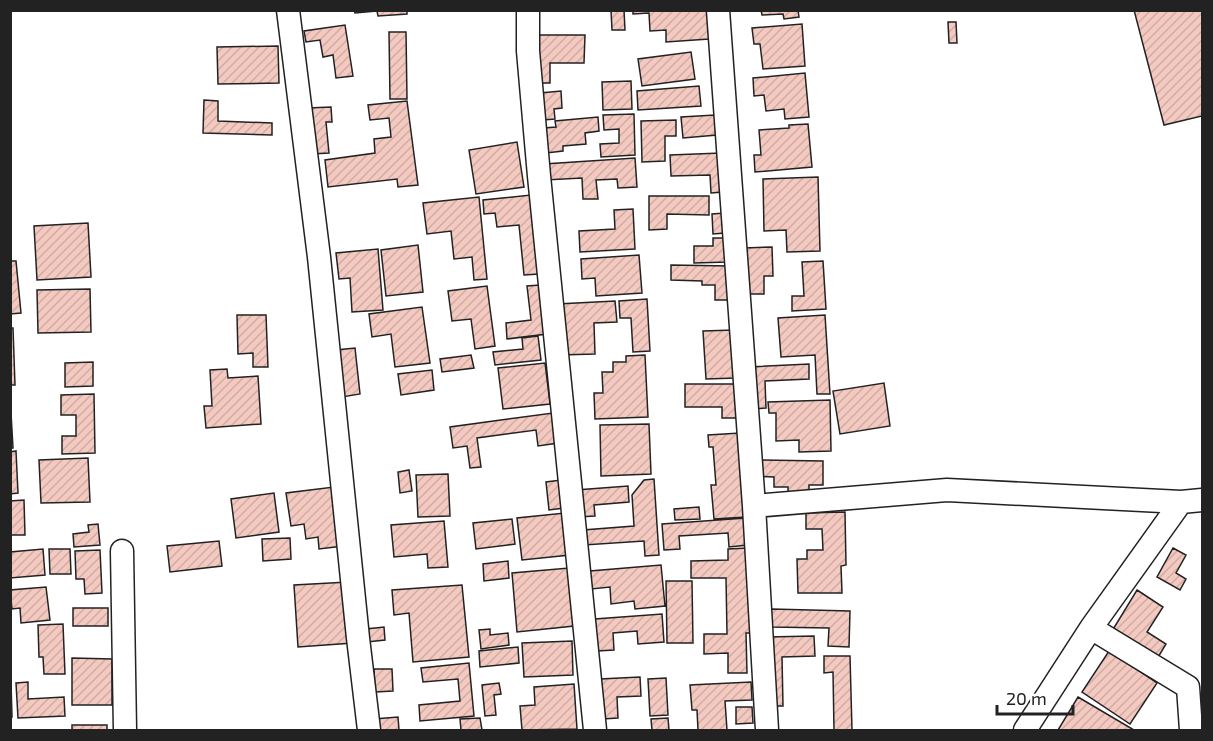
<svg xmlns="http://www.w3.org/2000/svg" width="1213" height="741" font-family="'Exo 2',sans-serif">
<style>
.building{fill:url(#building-hatch);stroke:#222;stroke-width:1.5}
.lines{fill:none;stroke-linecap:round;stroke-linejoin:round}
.minor-casing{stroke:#222;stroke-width:25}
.minor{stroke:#fff;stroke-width:22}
</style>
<defs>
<pattern id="building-hatch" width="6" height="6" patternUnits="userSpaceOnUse" patternTransform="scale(1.5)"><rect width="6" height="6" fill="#f3c9c0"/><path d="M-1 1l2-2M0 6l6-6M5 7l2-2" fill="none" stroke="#d0aca5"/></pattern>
</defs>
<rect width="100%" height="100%" fill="#fff"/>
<!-- building -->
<path class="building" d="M354 10H407V14L378 16 377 11 355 13Z
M611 10H624L625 30H612Z
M633 10H713L709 39 666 42V30L650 31 649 13 633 14Z
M761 10H798L799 17 784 19 783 14 762 15Z
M1134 10H1202V116L1164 125Z
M948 22H956L957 43H949Z
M802 24 805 66 763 69 760 44H754L752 28Z
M345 25 353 76 336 78 333 55 323 57 320 40 306 42 304 31Z
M389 32H406L407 99H390Z
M535 35H585L584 63H550V83H535Z
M278 46 279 83 218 84 217 47Z
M691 52 695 79 642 86 638 59Z
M805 73 809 117 785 119 784 109 766 111 764 95 754 96 753 78Z
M631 81 632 109 603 110 602 82Z
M699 86 701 106 638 110 637 91Z
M561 91 562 108 554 109 555 119 543 120 540 93Z
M204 100 218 101V121L272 123V135L203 133Z
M407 101 418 185 398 187 397 179 328 187 325 160 375 153 374 139 391 137 389 118 370 120 368 105Z
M331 107 332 122H326L329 153 311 154 308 108Z
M634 114 635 155 601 157 600 144 619 143V129L604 130 603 115Z
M715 115 717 135 683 138 681 117Z
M598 117 599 131 585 133 586 144 563 146V151L546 153 544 128 556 127 555 121Z
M676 120V136H665V161L642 162 641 121Z
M808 124 812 167 755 172 754 155H761L759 130 789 128V125Z
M517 142 524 187 476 194 469 150Z
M721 153 723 192 711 193 710 175 671 176 670 155Z
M635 158 637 187 618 188 617 179 596 180 598 199H583L582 178 545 180 544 164Z
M818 177 820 251 787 252 786 230 764 231 763 179Z
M531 195 539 274 524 275 519 225 497 227 495 213 484 214 483 200Z
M649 196H709V215L667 214V229L649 230Z
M479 197 487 279 474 280 472 257 454 259 451 231 427 234 423 203Z
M633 209 635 249 580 252 579 231 615 229 614 210Z
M725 213V233L713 234 712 214Z
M88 223 91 277 37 280 34 226Z
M713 238H727L728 262 694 263V246H713Z
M418 245 423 292 386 296 381 250Z
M772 247 773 276H764V294H745L744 248Z
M378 249 383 310 352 312 350 278 339 279 336 253Z
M639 255 642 293 596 296 595 278 582 279 581 259Z
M10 261H16L21 313 10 314Z
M823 261 826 309 792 311V296H804L802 262Z
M671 265 730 266V300H715V285H702V281L671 280Z
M540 285 547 334 507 339 506 323 531 320 527 286Z
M487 286 495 346 475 349 471 319 452 321 448 291Z
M90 289 91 332 38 333 37 290Z
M647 299 650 351 633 352 631 318H620L619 301Z
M615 301 617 322 594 323 595 354 560 355 557 304Z
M422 307 430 363 395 367 391 334 372 337 369 314Z
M237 315H266L268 367H253V353L238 354Z
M825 315 830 394H817L815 355 781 357 778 318Z
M10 328H13L15 385H10Z
M734 330 736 378 706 379 703 331Z
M538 336 541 360 495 365 493 352 523 349 522 338Z
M355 348 360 394 342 397 336 350Z
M471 355 474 368 442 372 440 359Z
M645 355 648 417 595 419 594 393H603L602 372H613V362H626V356Z
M93 362V386L65 387V363Z
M545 363 550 404 503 409 498 368Z
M809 364V379L765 381 766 408 751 409 749 367Z
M227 369 228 378 258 376 261 424 206 428 204 406H212L210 370Z
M432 370 434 390 401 395 398 374Z
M884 383 890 426 840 434 833 391Z
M685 384H737L738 418H722V407H685Z
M94 394 95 453 62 454V436H76V415H61V395Z
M10 395 13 448H10Z
M830 400 831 451 799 452V440L776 441V413H769L768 402Z
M553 413 558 443 538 446 536 430 477 438 481 467 470 468 467 446 453 448 450 427Z
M649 424 651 474 601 476 600 425Z
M740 433 746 517 714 519 711 485H716L713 447H709L708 435Z
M16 451 18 493 10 494V452Z
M88 458 90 502 41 503 39 460Z
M755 460 823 461V485H809V498L788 497V487H774V477L754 476Z
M409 470 412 491 400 493 398 472Z
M448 474 450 516 418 517 416 475Z
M654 479 659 555 645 556 644 541 584 545 583 530 634 526 632 495 644 480Z
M561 480 564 508 549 510 546 482Z
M628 486 629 502 594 505 595 516 578 517 576 490Z
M334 487 343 546 319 549 318 537 306 539 304 524 291 526 286 493Z
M274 493 279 532 236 538 231 499Z
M24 500 25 535H10V501Z
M699 507 700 519 675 520 674 509Z
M845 512 846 565 841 566 842 593H798L797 559H807V550H823L822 529H806V513Z
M565 513 570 555 522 560 517 518Z
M746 518 748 545 729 547 728 533 679 536 680 549 664 550 662 524Z
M512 519 515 544 476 549 473 523Z
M444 521 448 567 428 568 427 554 394 557 391 525Z
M98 524 100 545 74 547 73 534 89 532 88 525Z
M290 538 291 559 263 561 262 539Z
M219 541 222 566 170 572 167 546Z
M748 548 750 633H746L747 673H728V653L704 654V634H727L726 578H691V561L728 560V549Z
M1173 548 1186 555 1176 573 1186 579 1180 590 1157 577Z
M43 549 45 575 10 578V552Z
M49 549H70L71 574H50Z
M100 550 102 593 85 594 84 579H76L75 551Z
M508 561 509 578 484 581 483 564Z
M661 565 665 606 635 609 634 601 611 604 610 587 591 589 590 571Z
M569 568 574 626 517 632 512 573Z
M666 581H692L693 643H667Z
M348 582 353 643 298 647 294 585Z
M462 585 469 657 413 662 409 613 394 615 392 590Z
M46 587 50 620 21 623 20 608 12 609 10 590Z
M1137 590 1163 607 1147 632 1166 644 1157 659 1112 631Z
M73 608H108V626H73Z
M771 609 850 611 849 647 828 646 829 628 771 627Z
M662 614 664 642 638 644 637 631 613 633 614 650 597 651 595 619Z
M63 624 65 674H44L43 657H39L38 625Z
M384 627 385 640 367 642 366 629Z
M490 629V635L508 633 509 645 481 649 479 630Z
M814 636 815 656 782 657 783 706H769L767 637Z
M572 641 573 675 524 677 522 643Z
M518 647 519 663 480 667 479 651Z
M1109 651 1157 683 1130 724 1082 692Z
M824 656H850L852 730H834L833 672 824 673Z
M72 658 112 659V705H72Z
M469 663 474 716 420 721 419 705 460 701 458 679 423 682 421 668Z
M374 669H392L393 691 375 692Z
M640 677 641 696 617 697 618 718 602 719 600 679Z
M666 678 668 715 650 716 648 679Z
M10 682H11L12 717H10Z
M28 682V699L64 697 65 716 18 718 16 683Z
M751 682 752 700 725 701 727 730H698L697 710H692L690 685Z
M499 683 501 694 494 695 496 715 485 716 482 685Z
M574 684 577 729 522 730 520 706 535 705 534 687Z
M1078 697 1134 730H1058Z
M736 707H752L753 723 736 724Z
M398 717 399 730H375L374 719Z
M480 718 482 730H461L460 719Z
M668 718 669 730H652L651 719Z
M72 725H107V730H72Z"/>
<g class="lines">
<!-- minor casing -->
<g class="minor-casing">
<path id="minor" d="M288 10 319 257 358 638 369 730
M528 10V51L539 176 595 730
M718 10 754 506 767 730
M754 506 947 490 1181 502 1202 500
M122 551 125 730
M1091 628 1188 687 1191 730
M1025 730 1091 628 1181 502"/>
</g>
<!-- minor -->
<use href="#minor" class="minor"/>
</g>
<!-- border -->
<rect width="1213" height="741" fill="none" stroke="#222222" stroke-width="24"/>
<!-- scale -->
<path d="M997 705v9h76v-9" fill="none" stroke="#222222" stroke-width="3"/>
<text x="1006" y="705" font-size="18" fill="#222222" stroke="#ffffff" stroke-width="4.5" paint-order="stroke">20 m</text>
</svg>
